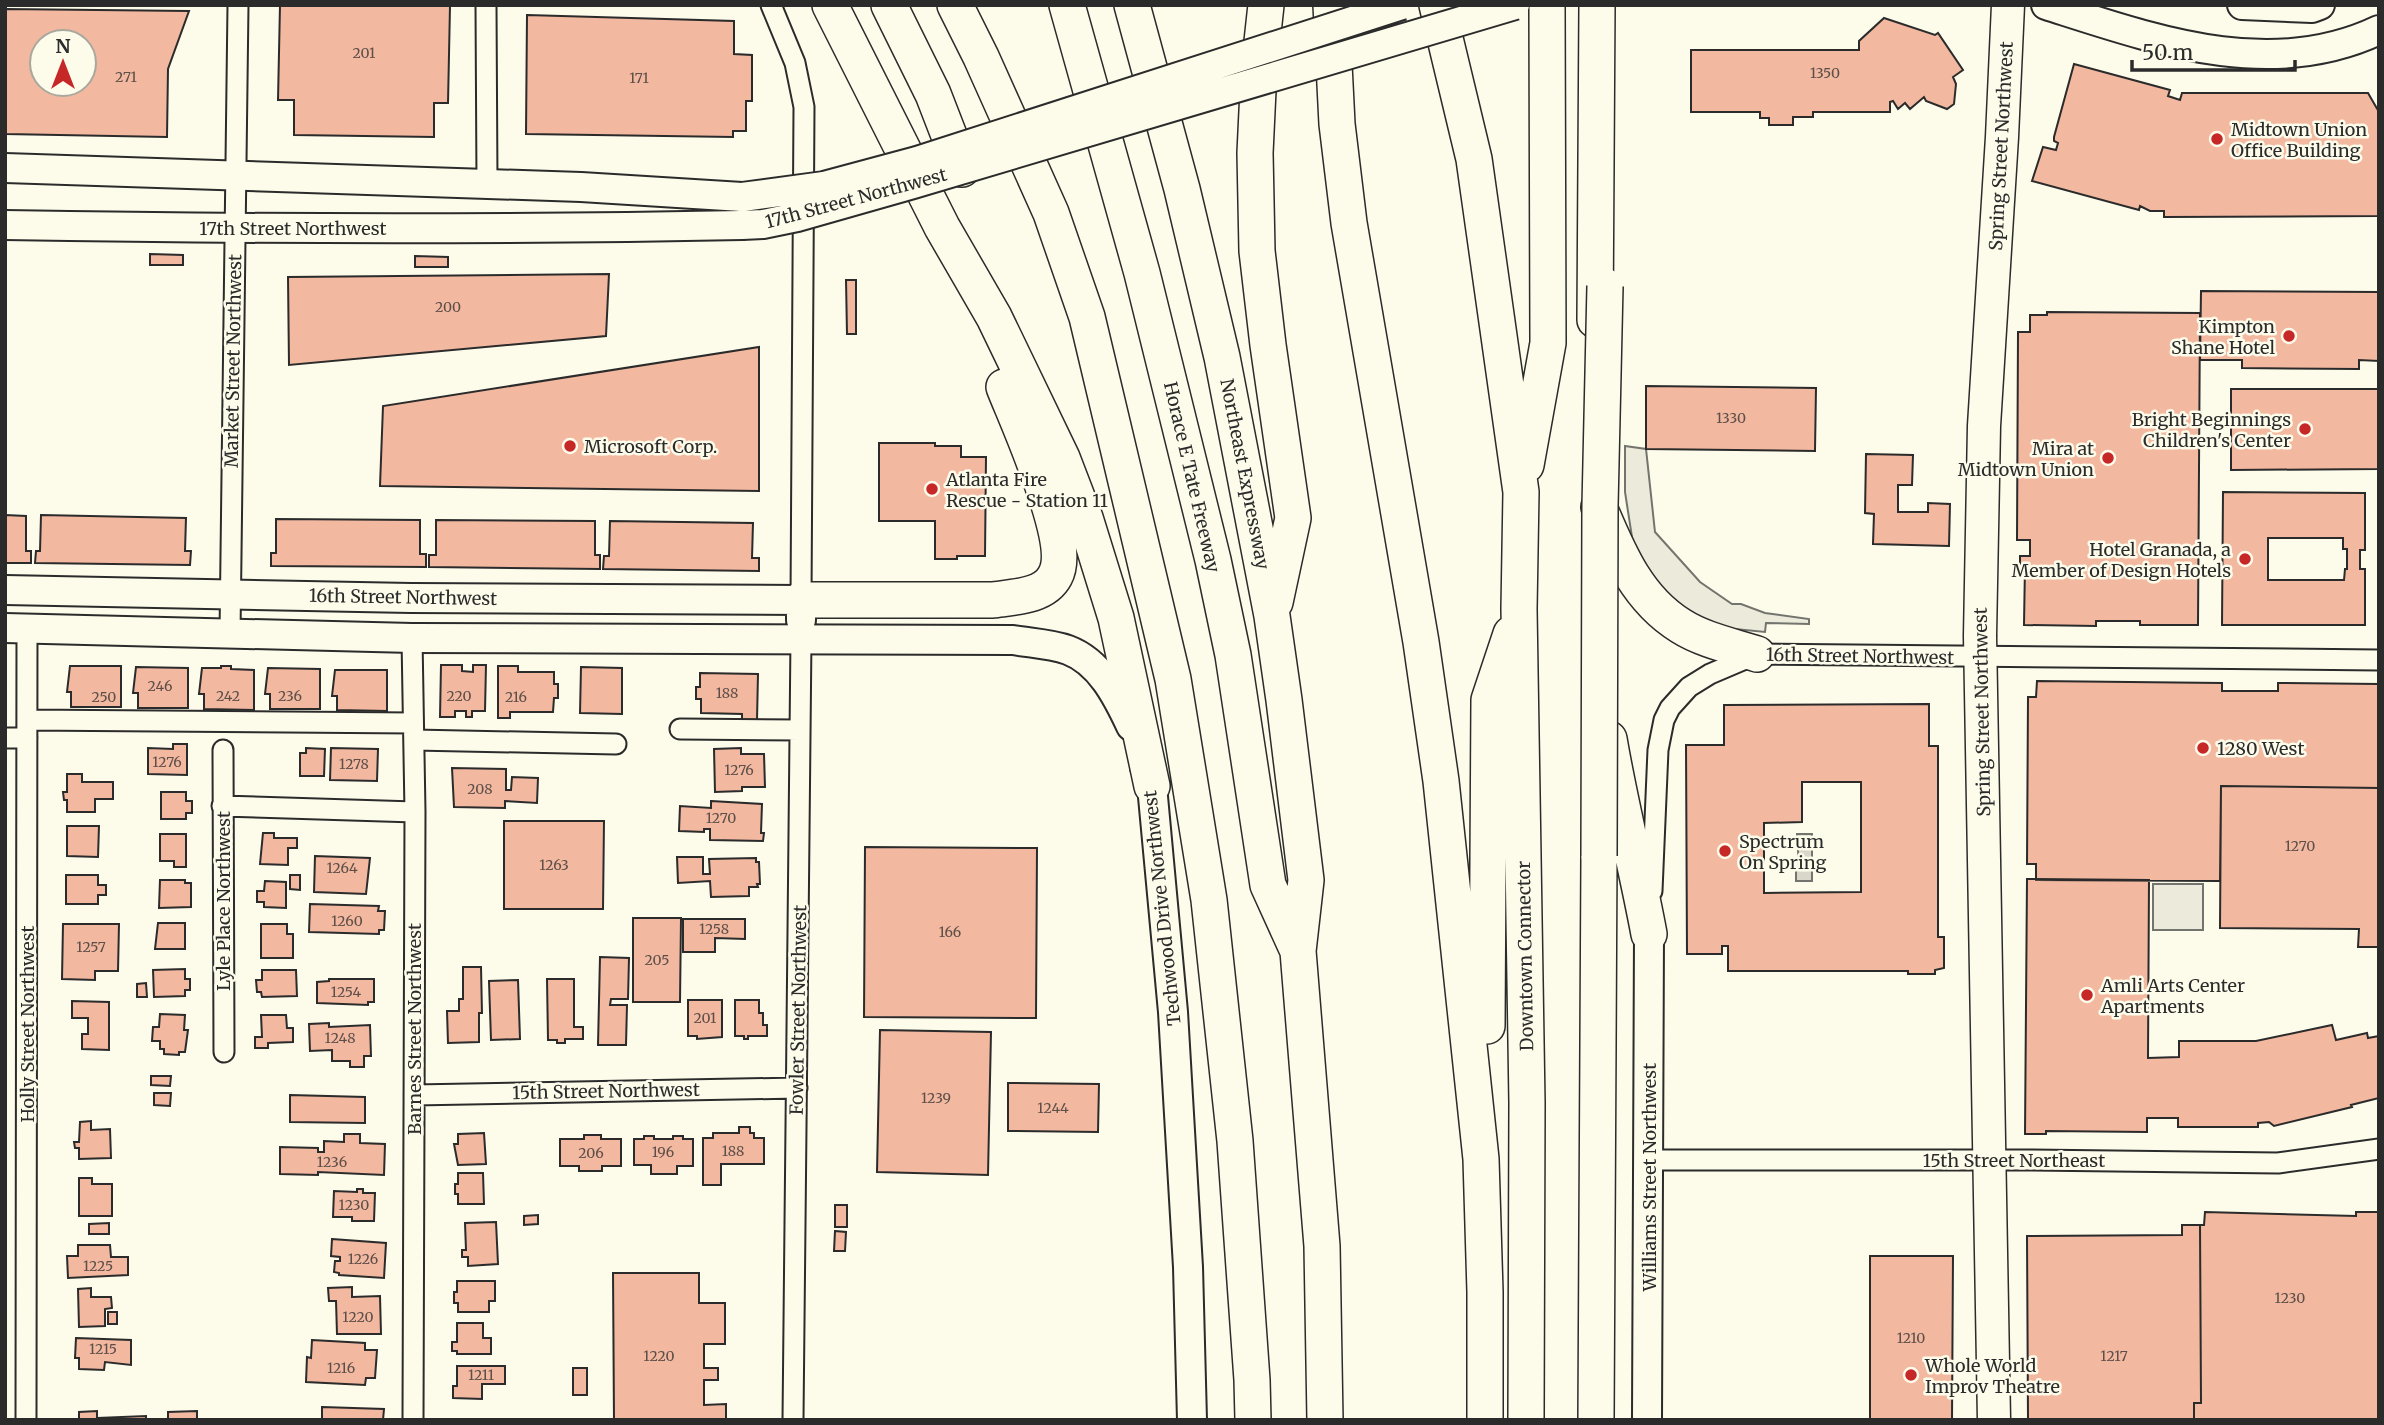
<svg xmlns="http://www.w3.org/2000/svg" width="2384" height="1425" font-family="Merriweather,serif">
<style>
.green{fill:#ecebdb;stroke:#74746e;stroke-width:2}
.water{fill:#d8d7c9;stroke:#74746e;stroke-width:2}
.building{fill:#f2b8a0;stroke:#2b2b2b;stroke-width:2;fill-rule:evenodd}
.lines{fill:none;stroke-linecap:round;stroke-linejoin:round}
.street-casing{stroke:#2b2b2b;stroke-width:23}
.secondary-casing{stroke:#2b2b2b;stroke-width:32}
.primary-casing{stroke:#2b2b2b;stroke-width:35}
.highway-casing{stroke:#2b2b2b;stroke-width:38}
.street{stroke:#fdfbea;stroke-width:19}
.secondary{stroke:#fdfbea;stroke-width:28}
.primary{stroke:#fdfbea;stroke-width:32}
.highway{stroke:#fdfbea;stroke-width:35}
.secondary-bridge-casing{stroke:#2b2b2b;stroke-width:32;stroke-linecap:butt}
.highway-bridge-casing{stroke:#2b2b2b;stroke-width:38;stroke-linecap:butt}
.secondary-bridge{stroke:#fdfbea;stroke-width:28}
.highway-bridge{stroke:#fdfbea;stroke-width:35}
.poi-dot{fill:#c62828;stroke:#fdfbea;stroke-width:2.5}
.labels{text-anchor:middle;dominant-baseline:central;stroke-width:5;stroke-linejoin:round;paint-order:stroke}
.number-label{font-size:14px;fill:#5d4e48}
.poi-label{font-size:18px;fill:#2b2b2b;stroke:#fdfbea;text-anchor:start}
.street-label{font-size:18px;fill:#2b2b2b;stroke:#fdfbea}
</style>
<rect width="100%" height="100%" fill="#fdfbea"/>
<!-- green -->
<path class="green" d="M1625 446 1646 449 1655 532 1700 582 1732 604H1741L1765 613 1809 619V624L1766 623 1765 632 1715 627 1671 601 1634 550 1625 492Z
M2153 884H2203V930H2153Z"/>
<!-- water -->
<path class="water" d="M1797 834H1812V881H1796V868L1799 867Z"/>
<!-- building -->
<path class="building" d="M280 5 450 6 448 103H434V137L294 135V100H278Z
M5 9 189 11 168 69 167 137 5 134ZM42 42H84V84H42Z
M527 15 734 21V54L752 55V101H746V131H733V137L526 134Z
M1884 18 1935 35 1938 33 1963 70 1953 77 1956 84 1954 104 1947 109 1926 101 1924 97 1910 109 1905 103 1898 109 1893 101 1890 102V112H1813V117H1793V125H1769V118H1760V112H1691V50H1859V41Z
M2074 64 2170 90 2168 96 2180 100 2182 93H2368L2379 112V216L2164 217V211H2150L2140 206 2139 210 2032 181 2043 147 2056 150 2058 143 2054 141V137Z
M150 254 183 255V265H150Z
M415 256 448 257V267H415Z
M609 274 606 336 289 365 288 277Z
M846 280H856V334H847Z
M2201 291 2379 292V361L2359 360V369L2242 368V360H2200Z
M2047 312 2200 313 2198 625H2140V621H2096V626L2024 625 2025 565H2020V556H2030V540H2017L2018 332H2030V315H2047Z
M759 347V491L380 486 383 406Z
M1646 386 1816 388 1815 451 1646 449Z
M2231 389H2379V469L2231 470Z
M879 443H935V446H961V457H986L985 556H957V559H935V521H879Z
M1866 454 1913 455 1912 485H1898V512H1928V503L1950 504 1949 546 1873 544 1874 514 1865 513Z
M2223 492 2365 493V550H2360V569H2365V625H2222ZM2268 538H2343V549H2347V569H2345L2344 580H2268Z
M5 515 26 516V551H31V563H5Z
M41 515 186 518 185 551H191L190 565 35 563 36 551H40Z
M276 519 420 520V554H426V567L271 566V553H276Z
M436 520 595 521V555H600V569L429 567V555H436Z
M610 521 753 523 752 558H759V571L603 569 604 556H609Z
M441 665H462V671L473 672V665H486L485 711H472V717H466V711H455V717H440Z
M70 666H121V707H71V692H67Z
M221 666H231V669L254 670V710L204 709V694H199L202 668H221Z
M498 666H518V672H554V684H558V698H554L553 712H510V718H498Z
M136 667 188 668V708H138V693H133Z
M581 667 622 668V714L580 713Z
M268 668 320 669V709H270V694H265Z
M335 670H387V711L337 710V696H332Z
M700 673 758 674 757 720H742V714L701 713V699H696V687H700Z
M2037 681 2222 683V691H2278V683L2379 684V788L2221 786 2220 881 2036 880V864H2027L2028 697H2036Z
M1929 704V746H1938V937H1944V968L1935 970V974H1908V971H1728V946H1722V954H1687L1686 745H1724V705ZM1802 782H1861V892L1764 893V823L1802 822Z
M173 744H187V775L148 774V748L173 749Z
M306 748 325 749 324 776H300V753H306Z
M331 748 378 749 377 781 330 780Z
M741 748V754H764L765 787H742V791L715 792 714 749Z
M452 768 506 769V790H511L512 777 538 778 537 803 505 801V808L454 807Z
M67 774H82V782H113V799H95V812H67V800H64L63 792H67Z
M2221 786 2379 788V947H2358L2359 929 2220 928Z
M161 792H186V801H192V813H186V819H161Z
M711 801 762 804 761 833H764L763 841 710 840V829H704V832L679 831 680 806 711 808Z
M504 821H604L603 909H504Z
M67 826H99L98 857 67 856Z
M263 833H274V838H297V848H288V865L260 864Z
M160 834H186V867H174V861H160Z
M865 847 1037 848 1036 1018 864 1017Z
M315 856 370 858 366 894 314 892Z
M677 857H703V874H710L709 859 756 858V862H759L760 884H757L758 887H749V896L711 897 710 881 678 883Z
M66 875H98V885H106V895H98V904H66Z
M290 875H300V890L290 889Z
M2027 879 2149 880 2148 1058 2179 1057V1041H2256L2332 1025 2336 1040 2367 1033 2368 1038 2379 1036V1098L2351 1105 2352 1107 2274 1126 2269 1122 2258 1123V1127H2178V1118H2147V1132L2046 1131V1134H2025Z
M160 880H185V883H191V907L159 908Z
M265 881 286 882V908L264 907V902H257V891H264Z
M310 904 379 906 378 911H385L384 930H379V934L309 932Z
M633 918H681L680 1002H633Z
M683 919H745V939L715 938V952H683Z
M158 923H185V949H155Z
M63 924H119L118 971H95V980L62 979Z
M261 924H287V934H293V958H261Z
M600 957 629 958 628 999H611L610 1005H627L626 1045H598Z
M463 967H481L482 1013H479V1042L448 1043 447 1011H459V999H463Z
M185 969V979H190V990H185V996L154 997 153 970Z
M262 970H296L297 996 262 997 261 992H257L256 980H262Z
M329 979H374V1002H368V1005L317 1003V982L329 981Z
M547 979H574V1027H583V1039H565V1043H557V1040H548Z
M518 980 520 1039 491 1040 489 981Z
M146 983 147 997H137V984Z
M688 1000H722V1037L697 1039V1036H688Z
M735 1000H759V1013H763V1025H767V1036H748V1039H744V1036H735Z
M72 1001 109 1002V1050L82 1049V1034H88V1018H72Z
M160 1014 185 1015 184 1030H188L185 1052H179V1055L164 1054V1049H160V1041H152L153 1027H159Z
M261 1015H286L287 1028H293V1042L268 1043V1048H255V1037H262Z
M329 1023V1027L370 1025 371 1056H364V1067H350V1061H332V1050L310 1051 309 1024Z
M880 1030 991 1032 988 1175 877 1172Z
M151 1076H171L170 1086 151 1085Z
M1008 1083 1099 1084 1098 1132 1008 1131Z
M154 1093H171L170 1106 154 1105Z
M290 1095 365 1097V1123L290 1122Z
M91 1121V1130L110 1129 111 1158 79 1159V1148H75L74 1142H79L80 1122Z
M739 1127H750V1133H754V1138H764V1164H721V1185H703V1138H713V1133H739Z
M484 1133 486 1164 458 1165 454 1144H458V1134Z
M344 1134H360V1143L385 1144 384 1175 318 1172V1175L280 1174V1147L318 1148V1152H324V1141L344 1142Z
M584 1135H601V1139H621V1166H602V1171H579V1166H560V1139H584Z
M644 1136H654V1139H673V1136H683V1139H693V1166H677V1174H651V1165H634V1139H644Z
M458 1173H483L484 1204H458V1194H455V1184H458Z
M79 1178H92V1184H112V1216H79Z
M357 1189H363V1193H375L374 1221H352V1217H333L334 1191 357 1192Z
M835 1205H847V1227H835Z
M2205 1212 2356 1216V1212H2379V1420H2194V1403H2201L2200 1225H2204Z
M538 1215V1224L524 1225V1216Z
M496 1222 498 1264 468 1266V1257H462V1250H466L465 1223Z
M109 1223V1234H89V1224Z
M2182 1225H2200L2201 1403H2194V1420H2028L2027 1236 2182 1235Z
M835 1231 846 1232 845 1251H834Z
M332 1239 386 1243 384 1278 339 1275V1273L334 1272 335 1261H340V1257L331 1256Z
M78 1245H110L111 1257H128V1275L68 1278 67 1256H78Z
M1870 1256H1953L1952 1420H1870Z
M613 1273H699V1303H725V1344H704V1368H718V1380H704V1405L726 1404V1420H614Z
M457 1281H495V1301H489V1312H458V1303H454V1292H457Z
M352 1287V1297L380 1296 381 1334H337L336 1301H329L328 1288Z
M91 1288V1297H111L112 1308 105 1309V1326L79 1327 78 1289Z
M108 1312H117V1324H108Z
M457 1323H483V1338H491V1354H457V1351H452V1342H457Z
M76 1338 131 1340V1365L105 1362 104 1370 79 1369V1358H75Z
M312 1340 365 1343V1350H377L375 1378H366L365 1385 306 1382 307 1357 311 1358Z
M457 1366H505V1384H482V1399L453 1398V1386H457Z
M573 1368H587V1395H573Z
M322 1407 384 1409 383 1420H322Z
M97 1411V1418L146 1416V1420H79V1412Z
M197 1411V1420H168V1412Z"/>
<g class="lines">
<!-- street casing -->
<g class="street-casing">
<path id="street" d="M486 5 487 184
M771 5 795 63 804 107 801 600
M230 633 238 5
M412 638 415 812 413 1420
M27 720 413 723
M680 729 800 730
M5 738H27
M414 740 616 744
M223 750 224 1052
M222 806 415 812
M1652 891 1658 750 1664 720 1670 708 1689 687 1710 674 1757 654 2379 660
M414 1095 797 1088
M1649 1160H2024L2278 1163 2379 1149
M26 1420 27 628
M793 1420 801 638"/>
</g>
<!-- secondary casing -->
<g class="secondary-casing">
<path id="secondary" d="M2046 5C2153 39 2270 82 2379 30
M2242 5 2312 8 2320 5
M5 168 581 187 742 197
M5 225C251 229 496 230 742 225
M5 590 411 598 801 600V620
M5 628 412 638 1013 640C1030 643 1051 644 1068 650 1100 662 1117 696 1131 726
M1145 767 1152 786 1173 1012 1188 1267 1192 1420
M1647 1420 1649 934"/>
</g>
<!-- primary casing -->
<g class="primary-casing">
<path id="primary" d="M1994 1420 1980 636 1984 426 2002 137 2008 5"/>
</g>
<!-- highway casing -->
<g class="highway-casing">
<path id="highway" d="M830 5 942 227 994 317 1062 458 1085 518 1116 618 1152 786
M889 5 933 94 962 169
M955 5 981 57 1051 213 1087 317 1173 679 1209 900 1235 1141 1252 1380 1253 1420
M1067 5 1142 273 1213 560 1233 655 1268 885 1298 951
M1132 5 1182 189 1222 357 1272 616 1284 700 1306 880 1298 951 1322 1246 1325 1420
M1266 5 1259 69 1255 153 1257 251 1268 345 1293 518 1275 602
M1331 5 1337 124 1349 223 1421 642 1441 781 1481 1159 1485 1292V1420
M1437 5 1474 159 1521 492 1519 609 1527 1103 1526 1420
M1595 320 1597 5
M1526 465 1548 343 1547 5
M1599 507C1618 552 1637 599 1681 626 1703 640 1732 646 1757 654
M801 600H992C1013 597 1044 597 1055 576 1074 543 1018 423 1004 387
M1609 739C1620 804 1637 869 1649 934
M1487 1026 1489 700 1511 634
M1596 1420 1599 856"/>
</g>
<!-- street -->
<use href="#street" class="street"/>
<!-- secondary -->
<use href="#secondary" class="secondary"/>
<!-- primary -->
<use href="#primary" class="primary"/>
<!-- highway -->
<use href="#highway" class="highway"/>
<!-- secondary-bridge casing -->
<g class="secondary-bridge-casing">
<path id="secondary-bridge" d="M742 197 824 186 917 161 1402 5
M742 225 763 224 797 217 913 184 1515 5"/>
</g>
<!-- highway-bridge casing -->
<g class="highway-bridge-casing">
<path id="highway-bridge" d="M1599 856 1600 506 1605 286"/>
</g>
<!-- secondary-bridge -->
<use href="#secondary-bridge" class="secondary-bridge"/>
<!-- highway-bridge -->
<use href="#highway-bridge" class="highway-bridge"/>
</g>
<!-- markers -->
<g class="poi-dot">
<circle cx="2217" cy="139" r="7"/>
<circle cx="2289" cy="336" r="7"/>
<circle cx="2305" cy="429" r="7"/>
<circle cx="570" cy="446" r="7"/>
<circle cx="2108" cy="458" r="7"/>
<circle cx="932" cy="489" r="7"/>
<circle cx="2245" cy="559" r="7"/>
<circle cx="2203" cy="748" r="7"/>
<circle cx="1725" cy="851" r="7"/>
<circle cx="2087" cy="995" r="7"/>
<circle cx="1911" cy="1375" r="7"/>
</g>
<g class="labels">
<!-- number labels -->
<g class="number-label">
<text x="364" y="53">201</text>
<text x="1825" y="73">1350</text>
<text x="126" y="77">271</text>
<text x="639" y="78">171</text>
<text x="448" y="307">200</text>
<text x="1731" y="418">1330</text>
<text x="160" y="686">246</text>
<text x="727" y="693">188</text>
<text x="228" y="696">242</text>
<text x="290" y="696">236</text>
<text x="459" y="696">220</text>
<text x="104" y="697">250</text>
<text x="516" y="697">216</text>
<text x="167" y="762">1276</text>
<text x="354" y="764">1278</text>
<text x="739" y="770">1276</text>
<text x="480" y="789">208</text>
<text x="721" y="818">1270</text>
<text x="2300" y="846">1270</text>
<text x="554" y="865">1263</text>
<text x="342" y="868">1264</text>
<text x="347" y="921">1260</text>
<text x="714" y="929">1258</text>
<text x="950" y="932">166</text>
<text x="91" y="947">1257</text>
<text x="657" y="960">205</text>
<text x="346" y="992">1254</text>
<text x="705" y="1018">201</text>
<text x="340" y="1038">1248</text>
<text x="936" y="1098">1239</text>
<text x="1053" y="1108">1244</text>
<text x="733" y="1151">188</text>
<text x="663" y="1152">196</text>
<text x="591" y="1153">206</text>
<text x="332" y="1162">1236</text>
<text x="354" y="1205">1230</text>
<text x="363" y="1259">1226</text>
<text x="98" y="1266">1225</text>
<text x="2290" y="1298">1230</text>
<text x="358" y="1317">1220</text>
<text x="1911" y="1338">1210</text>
<text x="103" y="1349">1215</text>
<text x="659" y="1356">1220</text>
<text x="2114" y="1356">1217</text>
<text x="341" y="1368">1216</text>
<text x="481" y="1375">1211</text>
</g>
<!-- poi labels -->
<g class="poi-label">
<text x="2231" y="129">Midtown Union<tspan x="2231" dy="21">Office Building</tspan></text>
<text x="2275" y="326" text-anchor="end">Kimpton<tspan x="2275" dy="21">Shane Hotel</tspan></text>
<text x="2291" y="419" text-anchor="end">Bright Beginnings<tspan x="2291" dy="21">Children's Center</tspan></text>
<text x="584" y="446">Microsoft Corp.</text>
<text x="2094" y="448" text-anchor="end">Mira at<tspan x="2094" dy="21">Midtown Union</tspan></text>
<text x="946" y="479">Atlanta Fire<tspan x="946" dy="21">Rescue - Station 11</tspan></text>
<text x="2231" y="549" text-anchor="end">Hotel Granada, a<tspan x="2231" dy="21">Member of Design Hotels</tspan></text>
<text x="2217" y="748">1280 West</text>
<text x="1739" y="841">Spectrum<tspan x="1739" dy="21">On Spring</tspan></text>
<text x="2101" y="985">Amli Arts Center<tspan x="2101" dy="21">Apartments</tspan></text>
<text x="1925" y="1365">Whole World<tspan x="1925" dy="21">Improv Theatre</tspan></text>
</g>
<!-- street labels -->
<g class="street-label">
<text transform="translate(2001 146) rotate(-87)">Spring Street Northwest</text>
<text transform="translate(856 198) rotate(-15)">17th Street Northwest</text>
<text x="293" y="228">17th Street Northwest</text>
<text transform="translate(233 361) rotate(-89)">Market Street Northwest</text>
<text transform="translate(1245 474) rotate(79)">Northeast Expressway</text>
<text transform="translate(1192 477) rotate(77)">Horace E Tate Freeway</text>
<text transform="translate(403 597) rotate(1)">16th Street Northwest</text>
<text transform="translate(1860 656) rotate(1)">16th Street Northwest</text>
<text transform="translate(1982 712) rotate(-91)">Spring Street Northwest</text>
<text transform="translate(223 901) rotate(-90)">Lyle Place Northwest</text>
<text transform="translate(1162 908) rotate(-96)">Techwood Drive Northwest</text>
<text transform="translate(1525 956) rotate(-91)">Downtown Connector</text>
<text transform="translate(798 1010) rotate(-89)">Fowler Street Northwest</text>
<text transform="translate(27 1024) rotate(-90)">Holly Street Northwest</text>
<text transform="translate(414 1029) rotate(-90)">Barnes Street Northwest</text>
<text transform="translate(606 1091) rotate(-1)">15th Street Northwest</text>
<text x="2014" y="1160">15th Street Northeast</text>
<text transform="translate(1649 1177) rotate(-90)">Williams Street Northwest</text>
</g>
</g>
<!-- border -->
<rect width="2384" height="1425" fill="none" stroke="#2b2b2b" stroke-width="14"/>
<!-- north arrow -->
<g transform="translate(63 63)"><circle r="33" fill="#fdfbea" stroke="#a9a89e" stroke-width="2"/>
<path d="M0-5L12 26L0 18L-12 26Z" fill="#c62828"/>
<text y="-10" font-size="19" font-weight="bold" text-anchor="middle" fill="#2b2b2b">N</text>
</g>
<!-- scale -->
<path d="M2132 60v10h163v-10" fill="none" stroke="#2b2b2b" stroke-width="3.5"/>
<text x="2142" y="60" font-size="21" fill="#2b2b2b" stroke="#fdfbea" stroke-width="5" paint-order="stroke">50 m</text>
</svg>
